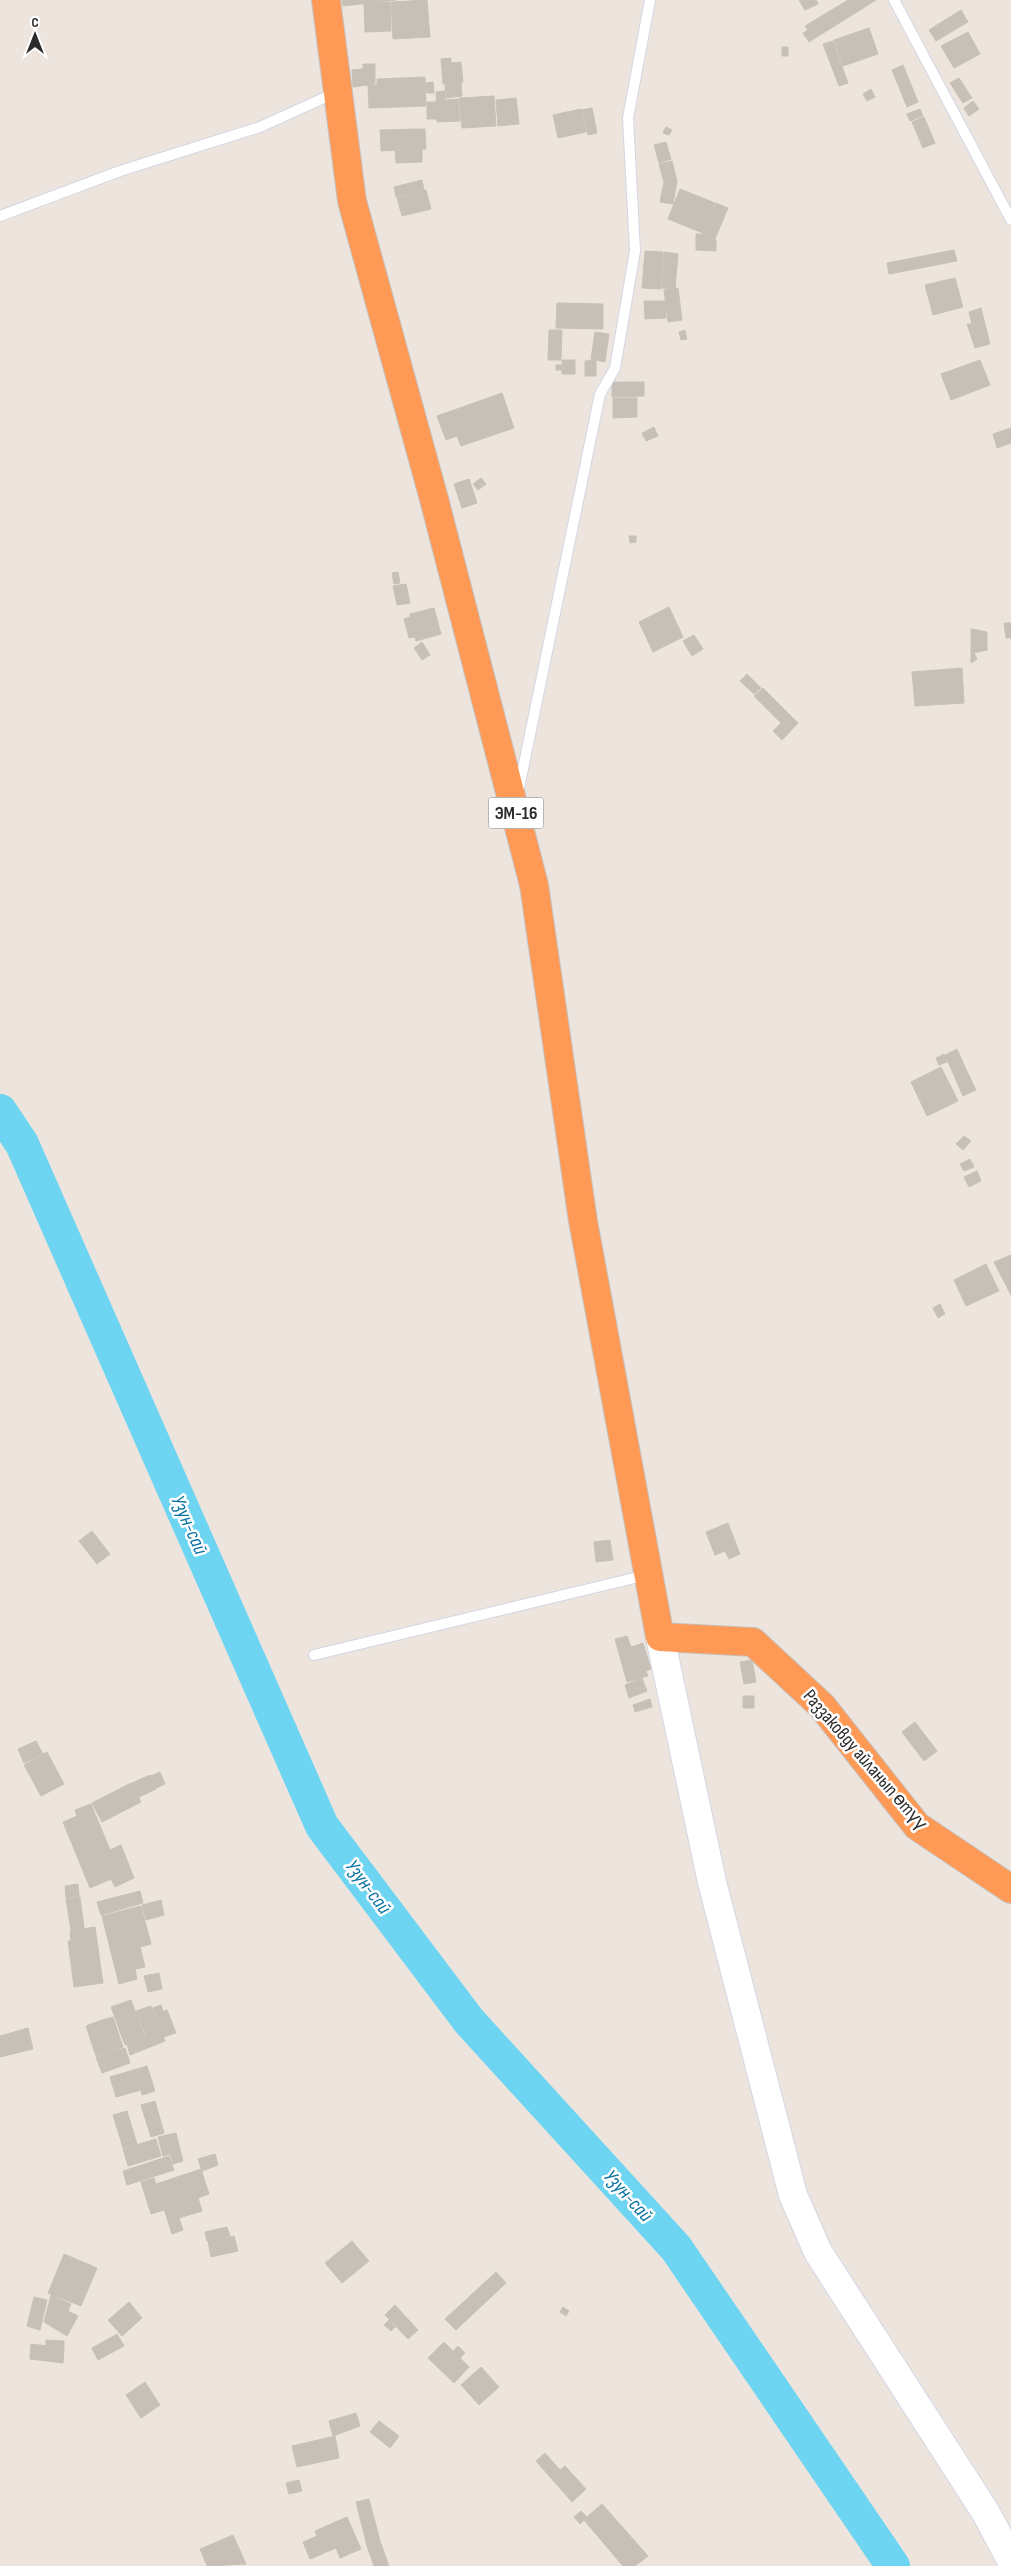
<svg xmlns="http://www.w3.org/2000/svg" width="1011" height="2566" font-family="'Sofia Sans Condensed',sans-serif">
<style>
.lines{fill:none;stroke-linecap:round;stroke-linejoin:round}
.river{stroke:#6dd4f2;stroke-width:34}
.building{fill:#c6c0b8;stroke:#c9c1b6}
.lane-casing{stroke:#d2d6e4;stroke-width:12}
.secondary-casing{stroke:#d2d6e4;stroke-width:30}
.highway-casing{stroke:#c4c4c4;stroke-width:30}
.lane{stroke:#fff;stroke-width:10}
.secondary{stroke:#fff;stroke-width:28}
.highway{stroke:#ff9956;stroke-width:28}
.labels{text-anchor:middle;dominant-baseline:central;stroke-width:5;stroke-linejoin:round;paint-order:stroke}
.shield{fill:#fff;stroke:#6b6b6b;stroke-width:1}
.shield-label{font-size:18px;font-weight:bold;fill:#2b2b2b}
.street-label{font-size:19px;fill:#2b2b2b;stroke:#fff}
.water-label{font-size:20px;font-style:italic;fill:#0972a1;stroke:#fff}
</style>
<rect width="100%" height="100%" fill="#ede5dd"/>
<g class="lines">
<!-- river -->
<path class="river" d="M0 1111 22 1144 322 1826 469 2021 676 2248 893 2566"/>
</g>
<!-- building -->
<path class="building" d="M342 0H396L343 6Z
M427 0 430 37 393 39 391 2Z
M799 0H816L818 4 805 10Z
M848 0H876L809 42 803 33 808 30 805 26Z
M390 2 391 31 365 32 364 4Z
M961 10 968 22 936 41 929 30Z
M869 28 878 54 843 66 834 40Z
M968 32 980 54 954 68 941 46Z
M833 41 848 83 839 86 823 44Z
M782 47H788V56H782Z
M451 58V63L461 62 463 82 443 84 441 59Z
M363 64H375V84L353 87 352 70 363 69Z
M903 65 918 102 907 107 892 70Z
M425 77 426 106 369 108 368 85H377V79Z
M959 78 972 98 963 103 950 83Z
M433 82 434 93H427L426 83Z
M461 82 462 96 446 98 445 84Z
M871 89 875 97 867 101 863 94Z
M445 91V100L458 99 460 121 437 122 436 92Z
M494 96 496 126 462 128 459 98Z
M516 98 519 124 498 126 496 100Z
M973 101 979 109 969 116 964 108Z
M427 102H436L437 119H427Z
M592 108 597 133 588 135 582 110Z
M581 109 586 132 558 138 553 115Z
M920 109 923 116 910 121 907 114Z
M924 117 935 143 923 148 912 122Z
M666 127 672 130 669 135 663 133Z
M416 129 417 149 381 151 380 130Z
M416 129H425L426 149H417Z
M666 142 671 159 659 163 654 145Z
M422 149V162L396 163 395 151Z
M672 161 677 181 673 204 660 202 664 182 659 164Z
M422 180 424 190 396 197 394 187Z
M680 189 715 203 703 233 668 219Z
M426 190 431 209 402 216 397 198Z
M716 203 728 208 715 239 703 234Z
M696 234H702L716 240V251L696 250Z
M954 250 957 261 889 274 887 263Z
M645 251 663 252 661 289 642 288Z
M664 252 678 254 675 289 662 288Z
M955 278 963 307 933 315 925 285Z
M678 288 682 320 668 322 664 290Z
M644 301H665L666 318 645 319Z
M557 303 603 304V329L556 328Z
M981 308 990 344 975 348 967 324H972L969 312Z
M549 330H562L561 360H548Z
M685 330 687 339 681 340 679 332Z
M595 332 609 334 605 362 591 359Z
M562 360H575V374H562V370H556V365H562Z
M596 360V376H585V361Z
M980 360 990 385 951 400 941 374Z
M612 382H644V396L612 397Z
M502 393 514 428 461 446 457 436 446 440 437 416Z
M613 398H637V417L613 418Z
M654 427 658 436 646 441 642 433Z
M1011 428V443L997 448 993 434Z
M481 478 486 484 478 490 473 484Z
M469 479 477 503 462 508 454 484Z
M629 536H636V542L630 543Z
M398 572 400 583 394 584 392 573Z
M406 584 410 603 397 605 393 586Z
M669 607 683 637 653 652 639 622Z
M434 608 441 634 416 641 415 637 409 638 404 619 410 617V614Z
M1004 623H1011V638H1006Z
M971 629 987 632V650L974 653 977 659 971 663Z
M694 635 703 649 692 656 683 641Z
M422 642 430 655 422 660 414 648Z
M962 668 964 703 915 706 912 672Z
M747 674 761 688 754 694 740 681Z
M763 688 798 723 782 740 773 731 781 723 754 696Z
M957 1049 965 1067 953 1073 945 1055Z
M944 1054 947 1062 939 1065 936 1058Z
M941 1067 958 1101 927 1116 911 1082Z
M965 1067 976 1090 963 1096 953 1073Z
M964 1136 971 1141 963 1150 956 1144Z
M970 1159 974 1167 964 1171 960 1164Z
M977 1171 981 1181 969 1187 964 1177Z
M1011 1255V1295L994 1262Z
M986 1264 999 1291 966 1306 954 1280Z
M940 1304 945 1314 938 1318 933 1308Z
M728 1523 740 1554 729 1559 725 1551 715 1555 706 1532Z
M92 1531 110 1554 97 1564 79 1541Z
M610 1540 613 1560 596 1562 594 1542Z
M627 1636 631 1647 643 1643 651 1669 646 1671 648 1676 627 1682 615 1639Z
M752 1660 756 1682 744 1684 740 1662Z
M642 1678 647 1691 629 1698 625 1685Z
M743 1696H754V1708H743Z
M650 1699 652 1707 635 1712 633 1705Z
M915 1722 937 1751 924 1761 902 1732Z
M36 1741 43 1754 24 1763 18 1749Z
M47 1752 64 1784 41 1796 24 1765Z
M160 1772 165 1784 156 1788 151 1776Z
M150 1775 156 1789 139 1797 132 1783Z
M131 1783 141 1802 102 1822 92 1803Z
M91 1804 110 1850 121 1845 134 1878 115 1887 111 1879 90 1888 63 1822 77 1816 75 1810Z
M78 1884 79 1896 66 1898 65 1886Z
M140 1891 143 1903 101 1915 97 1902Z
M80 1897 84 1928 71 1930 66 1899Z
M161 1900 164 1915 146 1920 142 1905Z
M141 1906 151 1944 140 1947 145 1967 135 1969 137 1979 119 1984 102 1916Z
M95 1927 103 1983 74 1987 68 1941H71L70 1931Z
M159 1973 162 1989 148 1992 144 1976Z
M131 2000 145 2037 125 2045 111 2007Z
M161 2005 163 2011 155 2014 153 2008Z
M151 2006 161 2031 146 2036 136 2011Z
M167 2010 176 2033 163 2037 155 2015Z
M113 2017 123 2047 110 2052 99 2021Z
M99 2021 109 2052 96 2056 86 2026Z
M28 2028 33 2049 0 2057V2036Z
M161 2031 165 2041 130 2055 127 2044Z
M125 2048 130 2063 102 2073 96 2057Z
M147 2066 155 2091 142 2095 141 2090 116 2097 110 2077Z
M155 2101 164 2133 151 2137 141 2105Z
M127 2111 137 2144 123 2148 113 2115Z
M176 2133 183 2161 173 2164 170 2154 163 2156 158 2137Z
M156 2139 161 2156 128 2166 123 2149Z
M215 2154 218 2165 202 2171 198 2159Z
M169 2156 174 2170 127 2185 123 2171Z
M201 2169 209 2194 198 2198 202 2211 179 2218 183 2230 172 2234 156 2184Z
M154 2178 164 2210 151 2214 141 2182Z
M227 2227 230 2236 207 2241 205 2232Z
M234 2236 238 2251 211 2257 208 2241Z
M352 2241 369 2261 342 2283 325 2263Z
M64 2254 97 2268 81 2306 48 2293Z
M496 2272 506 2283 456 2330 445 2319Z
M51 2295 71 2304 68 2311 78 2316 67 2336 44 2322Z
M34 2297 47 2300 40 2330 27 2326Z
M129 2302 142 2318 122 2336 108 2320Z
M395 2305 418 2330 408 2339 385 2315Z
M563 2307 569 2311 566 2316 560 2312Z
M389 2320 395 2327 391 2331 384 2325Z
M117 2334 124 2346 98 2360 92 2348Z
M46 2340 64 2341V2347L46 2346Z
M444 2342 453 2351 458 2346 465 2353 460 2358 469 2367 454 2383 428 2358Z
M31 2344 64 2348 63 2363 30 2359Z
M481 2367 499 2387 479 2405 461 2385Z
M145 2382 160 2405 141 2418 126 2395Z
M356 2413 360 2426 333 2436 329 2421Z
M379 2421 399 2436 390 2448 370 2432Z
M335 2436 339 2458 297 2467 292 2446Z
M545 2453 560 2470 565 2466 586 2489 572 2502 536 2461Z
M299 2480 302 2491 289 2494 286 2483Z
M369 2499 380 2541 389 2566H374L367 2546 356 2502Z
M602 2504 648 2556 635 2566H623L584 2520 580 2524 574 2517 581 2511 587 2517Z
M347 2517 361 2549 340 2558 336 2548 310 2559 303 2542 317 2536 315 2531Z
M233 2535 246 2564 207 2566 200 2549Z"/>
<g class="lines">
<!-- lane casing -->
<g class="lane-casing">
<path id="lane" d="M894 0 1011 220
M0 216 120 171 260 127 337 92
M518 793 600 394 615 368 635 251 628 118 650 0
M314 1655 647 1575"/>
</g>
<!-- secondary casing -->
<g class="secondary-casing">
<path id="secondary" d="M660 1637 712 1882 793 2195 818 2252 986 2513 1011 2560"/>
</g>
<!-- highway casing -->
<g class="highway-casing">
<path id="highway" d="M326 0 352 201 434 499 534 885 583 1221 660 1637 753 1642 822 1706 917 1826 1011 1889"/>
</g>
<!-- lane -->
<use href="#lane" class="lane"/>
<!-- secondary -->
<use href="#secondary" class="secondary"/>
<!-- highway -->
<use href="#highway" class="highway"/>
</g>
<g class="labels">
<!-- shield labels -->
<rect class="shield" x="488.5" y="797.5" width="55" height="31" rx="4"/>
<g class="shield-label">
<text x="516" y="813">ЭМ-16</text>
</g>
<!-- street labels -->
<g class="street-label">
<text transform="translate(865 1760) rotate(49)">Раззаковду айланып өтүү</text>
</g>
<!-- water labels -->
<g class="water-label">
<text transform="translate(189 1525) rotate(66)">Узун-сай</text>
<text transform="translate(368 1887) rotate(53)">Узун-сай</text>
<text transform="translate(628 2196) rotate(48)">Узун-сай</text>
</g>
</g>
<!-- north arrow -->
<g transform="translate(35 35)" stroke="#ffffff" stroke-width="4" paint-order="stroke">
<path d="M0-4L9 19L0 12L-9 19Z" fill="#2b2b2b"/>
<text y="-8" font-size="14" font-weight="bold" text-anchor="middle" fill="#2b2b2b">С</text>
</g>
</svg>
